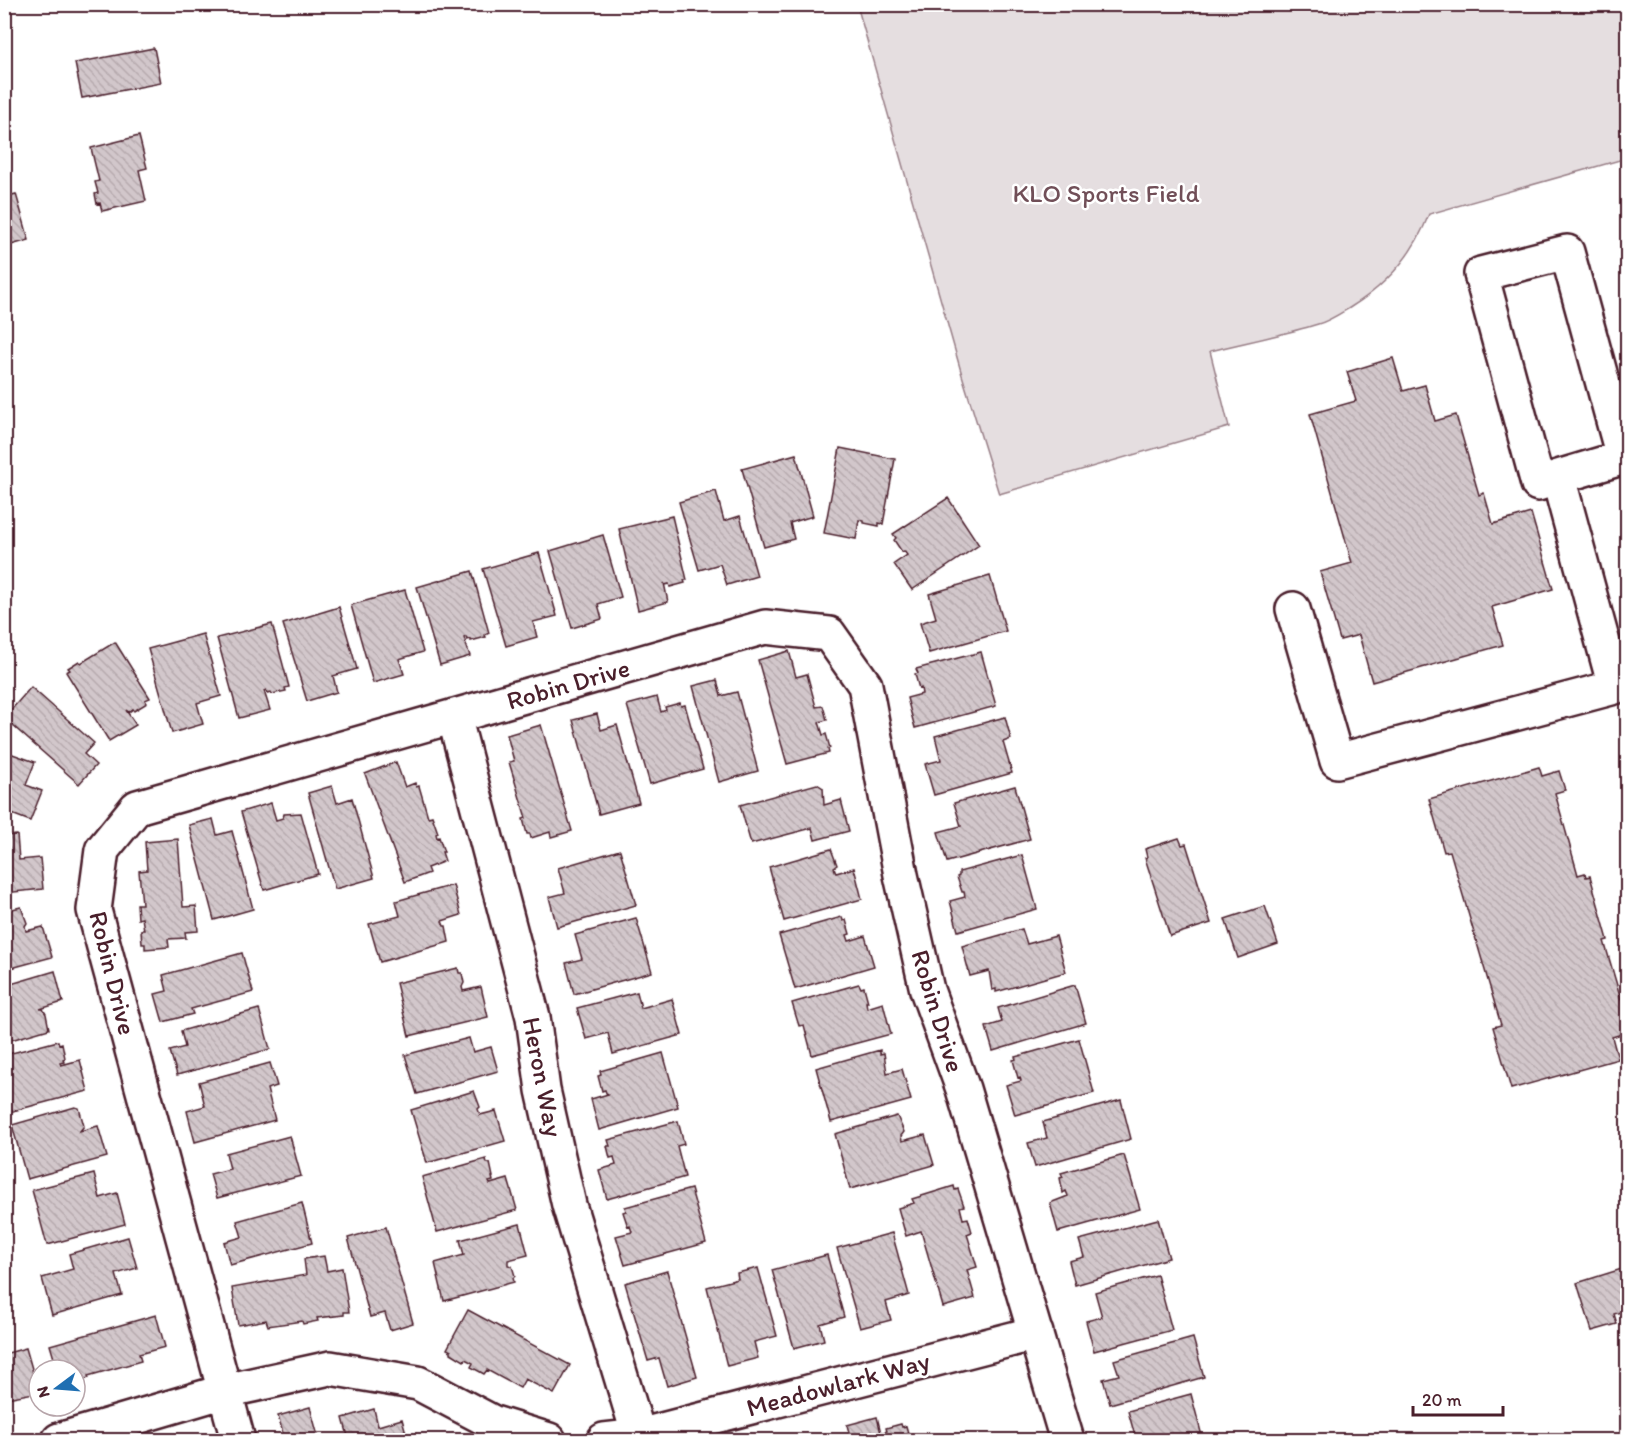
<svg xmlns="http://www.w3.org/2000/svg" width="1632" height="1445" font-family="Itim,sans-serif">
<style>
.park{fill:#e5dee0;stroke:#987e86;stroke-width:1.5}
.building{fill:url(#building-back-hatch);stroke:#4a1f2b;stroke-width:1.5}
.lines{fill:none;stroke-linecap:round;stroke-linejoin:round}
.minor-casing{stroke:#4a1f2b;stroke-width:38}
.minor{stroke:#fff;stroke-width:33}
.labels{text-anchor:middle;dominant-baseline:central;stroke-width:5;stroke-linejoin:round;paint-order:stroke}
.park-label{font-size:26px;fill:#714f58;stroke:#fff}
.street-label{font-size:26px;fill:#4a1f2b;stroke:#fff}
</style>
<defs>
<pattern id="building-back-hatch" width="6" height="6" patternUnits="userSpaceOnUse" patternTransform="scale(1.5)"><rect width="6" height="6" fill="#d2c7cb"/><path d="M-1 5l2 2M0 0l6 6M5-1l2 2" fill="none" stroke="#b6aaae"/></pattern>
</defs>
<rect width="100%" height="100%" fill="#fff"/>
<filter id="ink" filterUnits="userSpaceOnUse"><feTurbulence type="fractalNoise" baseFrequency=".0167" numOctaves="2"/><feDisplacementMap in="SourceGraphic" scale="12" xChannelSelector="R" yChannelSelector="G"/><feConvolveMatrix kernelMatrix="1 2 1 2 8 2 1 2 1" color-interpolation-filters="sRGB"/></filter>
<g filter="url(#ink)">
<!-- park -->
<path class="park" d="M857 5H1625L1628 13 1627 158 1429 214C1414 254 1388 284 1351 307 1341 313 1329 321 1318 324 1283 335 1246 342 1210 351L1229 427 999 494 962 375Z"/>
<!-- building -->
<path class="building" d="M154 48 161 83 82 98 75 63Z
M139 136 147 168 139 170 146 201 102 211 100 203 97 204 95 194 98 193 95 182 99 181 91 148Z
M16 194 29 240 4 247V197Z
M1393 358 1403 391 1425 385 1435 421 1456 415 1479 495 1484 493 1493 524 1531 513 1553 589 1492 607 1503 645 1372 682 1359 635 1340 640 1320 572 1352 563 1310 414 1356 401 1347 372Z
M840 448 895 459 883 524 879 523V526L864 523V521L859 520 856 539 824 533Z
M796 454 813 516 790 523 794 539 764 547 742 469Z
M716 491 724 521 740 516 757 576 727 585 720 564 699 570 679 502Z
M948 498 979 545 912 590 894 564 907 555 904 551 902 552 894 540 896 538 893 534Z
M672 516 687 580H684L685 583 670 587 669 584 665 585 664 583 668 602 638 610 619 529Z
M603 535 621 597 598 604 602 619 572 628 550 551Z
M539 553 557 616 533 622 537 637 506 646 483 569Z
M472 571 489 633 485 635 486 637 471 641V639L467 640 466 637 464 638 470 656 440 665 417 587Z
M990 576 1006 631 929 653 920 623 936 618 929 594Z
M405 590 423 652 399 659 404 674 373 683 351 605Z
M339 607 357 669 333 676 337 692 307 701 283 624Z
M272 624 289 687 285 688 286 691 272 694 271 692 267 693 266 690 264 691 270 710 239 718 217 638Z
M203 634 221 696 197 703 203 724 172 733 148 649Z
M115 642 150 698 145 700 147 703 134 711 133 709 129 712 126 710 136 725 109 741 66 672 70 670 68 668 79 661 81 663Z
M789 651 796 677 807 674 816 707 823 706 827 720 819 722 823 735 826 734 830 748 828 749 829 753 787 764 758 660Z
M981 652 996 706 915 728 907 698 922 694 921 688 919 689 915 674 918 673 916 669Z
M717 680 721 696 737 692 758 771 719 782 693 686Z
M31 687 94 743 84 754 96 765 79 784 4 718Z
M657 697 661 712 666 710 665 707 680 703 681 706 685 705 703 769 650 784 627 705Z
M597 714 601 730 617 725 639 803 599 814 573 720Z
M1005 717 1011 739 1003 742 1012 773 934 795 925 764 941 760 935 736Z
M541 725 572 831 551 837 550 832 531 838 530 834H527L523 819 526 818 509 762 514 761 507 735Z
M4 751 35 762 26 785 42 791 30 821 4 811Z
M396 762 405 787 415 783 416 787 419 786 428 817 432 816 438 833 436 834 437 838 439 837 444 852H442L445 861 427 868 429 873 405 882 365 774Z
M1539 767 1542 776 1559 771 1565 790 1555 793 1578 875 1585 873 1586 877 1590 876 1608 940 1604 941 1628 1023V1032L1612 1037 1618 1059 1511 1089 1493 1027 1501 1025 1450 851 1444 852 1429 799Z
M817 784 823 788 824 805 841 800 849 831 815 840 812 828 751 844 740 805Z
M332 786 337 803 352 798 374 878 335 889 308 793Z
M1015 786 1030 839 947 862 938 832 961 826 954 803Z
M271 803 276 820 283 818 284 814 301 813 318 874 264 890 241 812Z
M213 819 217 835 232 831 253 909 214 920 189 825Z
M17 835 19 860 40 858 43 889 4 893V836Z
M1179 838 1182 845 1186 844 1211 923 1170 936 1145 858 1147 857 1145 849Z
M178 839 183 907 196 906 198 931 185 932 186 938 168 939 169 947 145 949V944H142L141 930H144L142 918 138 919 137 904H142L139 871 147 870 145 842Z
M831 849 837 865 834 867 836 873 854 868 862 899 784 921 769 867Z
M620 850 636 905 557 927 549 897 565 893 558 868Z
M1022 855 1037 909 958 931 950 901 965 897 964 892H962L957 877 959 876V872Z
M453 885 461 915 442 921 444 926H446L449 942 380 962 369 924 400 916 396 901Z
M1265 906 1278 944 1238 958 1225 919Z
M21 907 27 923 25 926 26 931 43 927 52 957 4 970V911Z
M842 917 843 921 846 920 850 934 847 935 849 941 865 936 874 966 795 989 779 935Z
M636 918 652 972 574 994 566 963 582 959 575 935Z
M1022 929 1027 944 1056 936 1066 972 996 992V989L992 990 989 971 970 976 962 946Z
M242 953 253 992 191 1009 193 1014 163 1022 155 994 167 991 163 975Z
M458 968 459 973H462L464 983 462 987 463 991 481 987 488 1017 409 1036 396 983Z
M55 971 63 1002 40 1009H43L46 1014 49 1029 4 1042V986Z
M859 984 861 988 864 987 868 1002H866L867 1008 883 1003 891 1034 812 1055 804 1025 799 1026 792 1003Z
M1075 985 1086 1023 993 1051 986 1027 1002 1022 998 1008Z
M637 992 641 1008 672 999 682 1035 613 1054 608 1033 586 1039 577 1008Z
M259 1009 270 1049 177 1075 170 1051 185 1047 181 1031Z
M469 1038 473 1052 491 1047 498 1071 417 1094 405 1055Z
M1079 1039 1094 1093 1015 1115 1006 1085 1021 1081 1020 1077 1018 1078 1013 1060 1016 1059 1015 1057Z
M58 1041 59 1044 62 1043 65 1058 63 1059 64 1062 60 1063 61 1065 80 1060 88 1091 9 1112 4 1097V1055Z
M880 1050V1054L884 1053 887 1073 902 1069 911 1100 831 1122 816 1068Z
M663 1053 678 1107 599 1130 591 1099 608 1094 606 1093 605 1090 602 1091 598 1076 601 1075 600 1071Z
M270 1063 277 1086 267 1089 275 1120 195 1142 187 1111 205 1106 199 1082Z
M474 1091 480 1107 478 1109 480 1115 496 1111 505 1141 427 1163 411 1110Z
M1121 1100 1131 1139 1035 1167 1028 1143 1047 1138 1043 1122Z
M75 1107 79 1108 84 1126 80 1131 98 1126 107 1157 27 1179 12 1125Z
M897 1116 904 1132 901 1136 902 1141 925 1135 934 1165 850 1189 835 1134Z
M678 1121 684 1144 677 1146 685 1177 607 1199 599 1170 616 1165 614 1157 610 1158 607 1146H610L608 1140Z
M290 1136 301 1176 217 1198 210 1174 230 1169 226 1153Z
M1124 1155 1140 1209 1058 1232 1050 1203 1068 1196 1066 1191 1063 1193 1060 1178 1063 1177 1061 1173Z
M486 1159 487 1163H490L493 1177H492L493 1181 489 1182 490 1184 508 1179 517 1210 437 1232 422 1177Z
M94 1174 100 1198 117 1193 125 1224 47 1245 32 1190Z
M954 1186 955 1190 958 1189 964 1206 960 1207 963 1219 968 1218 972 1232 967 1234 977 1267 967 1270 975 1298 943 1307 921 1231 906 1236 898 1208 914 1203 912 1199Z
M691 1189 706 1243 625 1265 616 1236 632 1232 630 1226 628 1227 623 1212 626 1211 625 1207Z
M302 1203 312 1243 230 1265 224 1242 242 1237 237 1221Z
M1158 1219 1169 1258 1075 1285 1069 1261 1084 1257 1079 1240Z
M520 1224 528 1255 508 1260V1265L512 1266 515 1276 513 1278 514 1282 444 1301 435 1263 464 1255 460 1240Z
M386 1227 413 1323 390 1330 385 1313 370 1317 348 1238Z
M892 1233 909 1295 886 1302 891 1320 860 1328 837 1248Z
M128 1237 137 1268 116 1274 122 1295 52 1315 42 1278 73 1269 69 1254Z
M827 1255 844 1317 820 1324 824 1340 794 1348 772 1270Z
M324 1256 327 1271 342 1268 349 1312H344V1315L317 1318 318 1321 303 1324 302 1321 268 1326 266 1320 238 1325 232 1288 306 1275 304 1259Z
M1628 1267V1310L1614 1314 1617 1324 1592 1331 1577 1283Z
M758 1268 777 1336 754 1342 758 1358 727 1366 707 1287 738 1279 737 1273Z
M667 1271 697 1377 667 1386 659 1358 648 1361 625 1283Z
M1157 1275 1172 1330 1094 1351 1086 1321 1102 1317 1095 1292Z
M468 1310 570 1365 554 1394 525 1379 520 1388 487 1370 484 1374 471 1367 473 1363 465 1359 464 1361 451 1353V1351L447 1349Z
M156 1315 165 1347 139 1354 141 1361 88 1376 89 1378 75 1382V1370H63L61 1364 56 1365 50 1345Z
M1193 1338 1204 1377 1110 1404 1103 1379 1119 1375 1114 1360Z
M26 1348 38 1390 33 1391 34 1393 7 1398 9 1405 4 1407V1354Z
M1191 1394 1203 1440H1119L1135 1436 1128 1411Z
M310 1407 319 1440H285L278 1416Z
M374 1409 378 1426 402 1419 408 1440H349L343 1418Z
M877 1417 881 1433 887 1431 886 1428 901 1424 902 1427 906 1426 910 1440H851L847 1425Z"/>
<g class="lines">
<!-- minor casing -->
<g class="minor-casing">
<path id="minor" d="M1558 477 1538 484 1481 274 1567 252 1623 457
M1293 609 1337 761 1615 687 1558 477 1628 456
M454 716 533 1017 543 1090 569 1205 639 1436
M59 1440 225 1391 330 1368 418 1383 494 1423 549 1440
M238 1440 94 910 102 850 137 807 765 627 829 634 865 685 901 875 927 990 963 1089 1067 1440
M604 1440 639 1436 1036 1333"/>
</g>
<!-- minor -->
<use href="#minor" class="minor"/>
</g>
</g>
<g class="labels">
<!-- park labels -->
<g class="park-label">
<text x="1106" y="193">KLO Sports Field</text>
</g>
<!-- street labels -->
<g class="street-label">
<text transform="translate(568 684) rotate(-16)">Robin Drive</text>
<text transform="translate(113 973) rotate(76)">Robin Drive</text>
<text transform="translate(938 1011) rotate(73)">Robin Drive</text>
<text transform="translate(543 1077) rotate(79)">Heron Way</text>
<text transform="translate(838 1384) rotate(-15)">Meadowlark Way</text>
</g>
</g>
<!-- margin -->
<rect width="1632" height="1445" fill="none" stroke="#fff" stroke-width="24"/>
<rect x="12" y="12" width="1608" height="1421" fill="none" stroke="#4a1f2b" stroke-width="2" filter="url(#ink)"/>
<!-- north arrow -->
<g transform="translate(57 1388) rotate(254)"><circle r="28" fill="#ffffff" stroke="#b7a5aa" stroke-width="1.5"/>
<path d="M0-4.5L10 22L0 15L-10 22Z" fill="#1f6fb2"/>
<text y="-9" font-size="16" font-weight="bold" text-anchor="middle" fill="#4a1f2b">N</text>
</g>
<!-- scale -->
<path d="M1413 1406v9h90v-9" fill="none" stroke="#4a1f2b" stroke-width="3"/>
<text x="1422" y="1406" font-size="18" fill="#4a1f2b" stroke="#ffffff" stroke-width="4.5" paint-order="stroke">20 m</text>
</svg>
